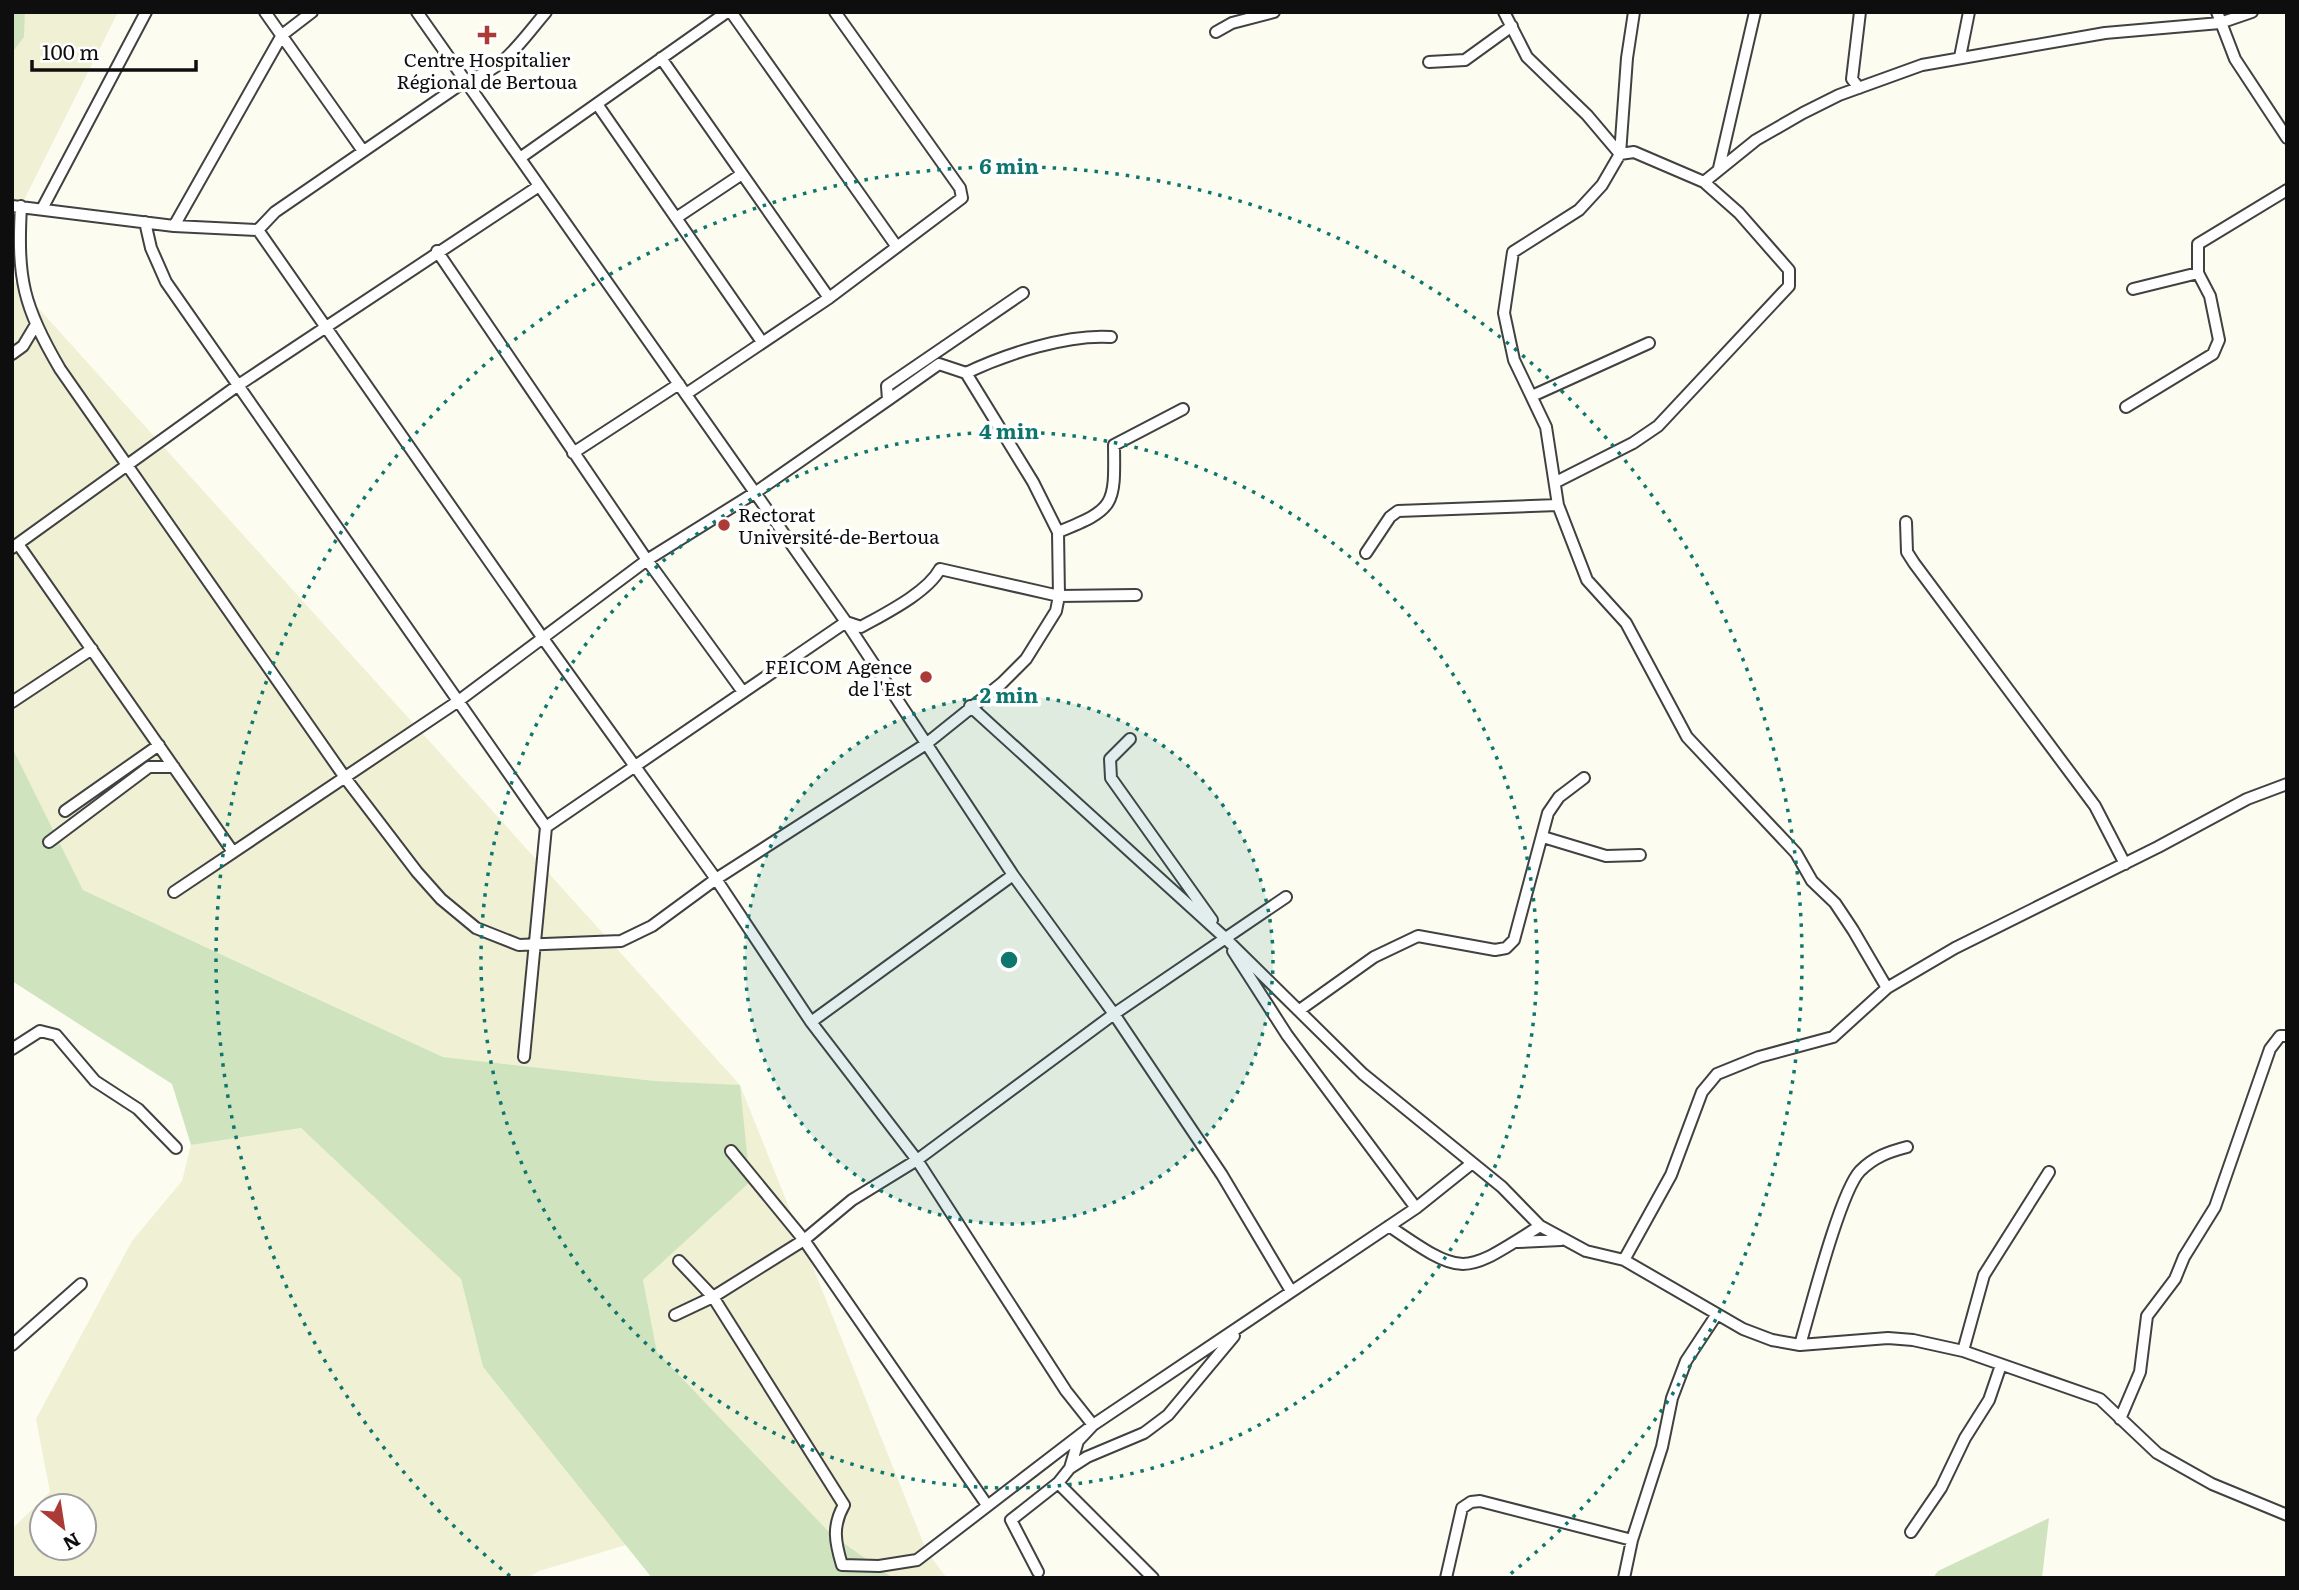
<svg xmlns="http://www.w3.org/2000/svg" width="2299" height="1590" font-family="Literata,serif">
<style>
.farmland{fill:#f0f0d4;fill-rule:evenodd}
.green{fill:#cfe4be}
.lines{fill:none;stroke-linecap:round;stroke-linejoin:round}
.street-casing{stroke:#414141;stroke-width:14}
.street{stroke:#fff;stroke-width:10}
.ring{fill:none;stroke:#0f766e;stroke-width:3.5;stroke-dasharray:3.5 7}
.poi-dot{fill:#ac3b38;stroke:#fff;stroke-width:2.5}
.labels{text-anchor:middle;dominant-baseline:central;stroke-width:7;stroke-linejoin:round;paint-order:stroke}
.poi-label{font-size:19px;fill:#0e0e0e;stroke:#fff}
.centre{fill:#0f766e;stroke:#fff;stroke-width:3.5}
.ring-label{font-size:21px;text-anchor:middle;font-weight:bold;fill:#0f766e;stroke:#fff;stroke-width:7;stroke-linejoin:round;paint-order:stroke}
</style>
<rect width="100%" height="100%" fill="#fdfcf1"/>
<!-- farmland -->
<path class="farmland" d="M25 12H118L21 206 12 237V53L23 37Z
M12 279 740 1085 927 1552 947 1578H893L831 1534 657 1352 643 1280 750 1182 739 1086 655 1081 443 1057 83 890 12 747Z
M301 1128 461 1279 483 1367 626 1545 539 1571 528 1578H12V1529L50 1492 36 1419 132 1241 182 1181 191 1145ZM42 1506H84V1548H42Z"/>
<!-- green -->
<path class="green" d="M12 12H25L24 37 12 53Z
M12 747 83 890 268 976 443 1057 655 1081 740 1085 750 1182 643 1280 657 1352 831 1534 893 1578H652L483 1367 461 1279 301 1128 191 1145 172 1084 12 981Z
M2049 1518 2042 1578H1933L1938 1571Z"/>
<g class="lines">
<!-- street casing -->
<g class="street-casing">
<path id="street" d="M265 12 363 151
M417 12 846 622 1013 875 1114 1014 1222 1175 1291 1291
M731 12 897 247
M1504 12 1527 57 1587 115 1620 154
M1634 12 1627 58 1620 154 1602 185 1579 210 1513 252 1504 313 1514 360 1546 427 1558 505 1587 580 1626 623 1687 737 1796 853 1812 881 1835 903 1853 930 1887 988
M2217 12 2235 59 2287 138
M1216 32 1232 23 1274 12
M1960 57 1969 12
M661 58 829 298
M1429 62 1465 60 1512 26
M1859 88 1852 79 1860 12
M597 104 762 342
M520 158 727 12
M1719 168 1755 12
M1704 182 1756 140 1803 113 1839 95 1922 65 2105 33 2220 23 2252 12
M12 206 174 226 258 230 275 212 467 80C503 71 522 40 546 12
M21 206C17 279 23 306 60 369L346 779 417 872 441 899 476 928 519 945 621 941 652 926 716 879 926 744 1002 683 1026 659 1056 611 1059 596 1058 532 1033 482 966 373 939 364 888 400
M43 207 146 12
M676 218 742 174
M145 222 151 248 166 282 546 827 524 1057
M174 226 282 35 312 12
M258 230 542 637 716 879 811 1022 917 1160 1066 1391 1093 1425 1078 1441 1070 1468
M437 251 647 560 743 692
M2133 289 2198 273
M12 354 23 346 35 326
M966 373C1006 354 1067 334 1111 337
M686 394 829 298 962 198 960 188 835 12
M1532 396 1649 343
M2126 407 2213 354 2219 340 2210 296 2198 273V244L2287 190
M573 453 679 384
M1556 482 1633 443 1658 426 1789 286V270L1739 213 1704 182 1634 152 1620 154
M1906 522 1907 552 1914 563 2095 806 2125 864
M1058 532C1115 509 1115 506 1114 445L1183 409
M18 544 233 852
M12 548 237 386 539 186
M1366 553 1390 517 1398 511 1558 505
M12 702 92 649
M970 706 1224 937 1363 1074 1502 1187 1540 1226 1586 1251 1624 1260 1671 1175 1702 1092 1717 1074 1759 1057 1833 1037 1887 988 1955 948 2158 847 2247 799 2287 784
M1130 739 1110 759 1111 778 1212 920
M65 811 159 745
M546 827 846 622 861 627C884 614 927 593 940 569L1059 596 1136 595
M1543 837 1606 856 1640 855
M49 842 149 767H174
M174 892 457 702 647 560 756 492 888 400 887 386 1023 293
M1233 951 1287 1035 1416 1208
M1301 1009 1374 957 1418 936 1495 950 1506 948 1514 940 1548 813 1559 797 1584 778
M811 1022 1013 875
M12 1049 40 1031 56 1035 95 1081 138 1109 176 1148
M731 1151 804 1240 987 1505
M1389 1226C1466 1279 1463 1274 1540 1226
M1518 1242 1561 1240
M1624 1260 1743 1329 1772 1340 1800 1345 1888 1338 1913 1340 1963 1351 2100 1399 2157 1453 2212 1484 2287 1515
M679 1261 713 1297 844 1505C832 1526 835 1542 842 1565L879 1566 917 1560 1093 1425 1416 1208 1471 1164
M675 1315 713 1297 804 1240 852 1200 917 1160 1114 1014 1286 897
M12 1345 81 1284
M1800 1345C1810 1311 1840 1192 1860 1171 1874 1157 1888 1152 1907 1147
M1963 1351 1984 1275 2049 1172
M2120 1419 2140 1372 2147 1316 2175 1279 2184 1257 2215 1207 2270 1049 2280 1036H2287
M1058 1483 1153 1578
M1911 1532 1941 1488 1965 1438 1989 1400 2001 1365
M1038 1572 1011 1520 1058 1483 1070 1468 1087 1457 1144 1433 1168 1415 1234 1336
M1446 1578 1462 1508 1471 1502 1480 1501 1632 1540
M1624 1578 1632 1540 1662 1447 1672 1398 1686 1361 1717 1314"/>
</g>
<!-- street -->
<use href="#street" class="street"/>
</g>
<!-- distance rings -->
<circle cx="1009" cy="960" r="264" fill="#0f766e" fill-opacity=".12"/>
<g class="ring">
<circle cx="1009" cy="960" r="264"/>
<circle cx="1009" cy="960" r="528"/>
<path d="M510 1576A793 793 0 1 1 1508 1576"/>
</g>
<!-- markers -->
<g class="poi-dot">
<path d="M483.5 24.5h7v7h7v7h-7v7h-7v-7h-7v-7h7z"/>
<circle cx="724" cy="525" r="7"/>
<circle cx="926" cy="677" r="7"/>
</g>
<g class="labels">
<!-- poi labels -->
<g class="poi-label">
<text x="487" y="59">Centre Hospitalier<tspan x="487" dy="22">Régional de Bertoua</tspan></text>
<text x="738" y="514" text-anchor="start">Rectorat<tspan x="738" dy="22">Université-de-Bertoua</tspan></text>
<text x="912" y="666" text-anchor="end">FEICOM Agence<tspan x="912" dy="22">de l'Est</tspan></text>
</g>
</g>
<circle cx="1009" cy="960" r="10" class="centre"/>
<g class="ring-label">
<text x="1009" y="174">6 min</text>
<text x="1009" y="439">4 min</text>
<text x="1009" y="703">2 min</text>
</g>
<!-- border -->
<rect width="2299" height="1590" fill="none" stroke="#0e0e0e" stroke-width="28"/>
<!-- north arrow -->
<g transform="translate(63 1527) rotate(150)"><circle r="33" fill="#ffffff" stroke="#9f9f9f" stroke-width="2"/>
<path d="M0-5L12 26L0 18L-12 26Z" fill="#ac3b38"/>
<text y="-10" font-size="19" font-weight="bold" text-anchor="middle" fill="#0e0e0e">N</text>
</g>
<!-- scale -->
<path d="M32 60v10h164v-10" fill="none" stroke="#0e0e0e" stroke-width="3.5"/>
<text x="42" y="60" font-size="21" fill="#0e0e0e" stroke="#ffffff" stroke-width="5" paint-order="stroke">100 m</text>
</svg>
